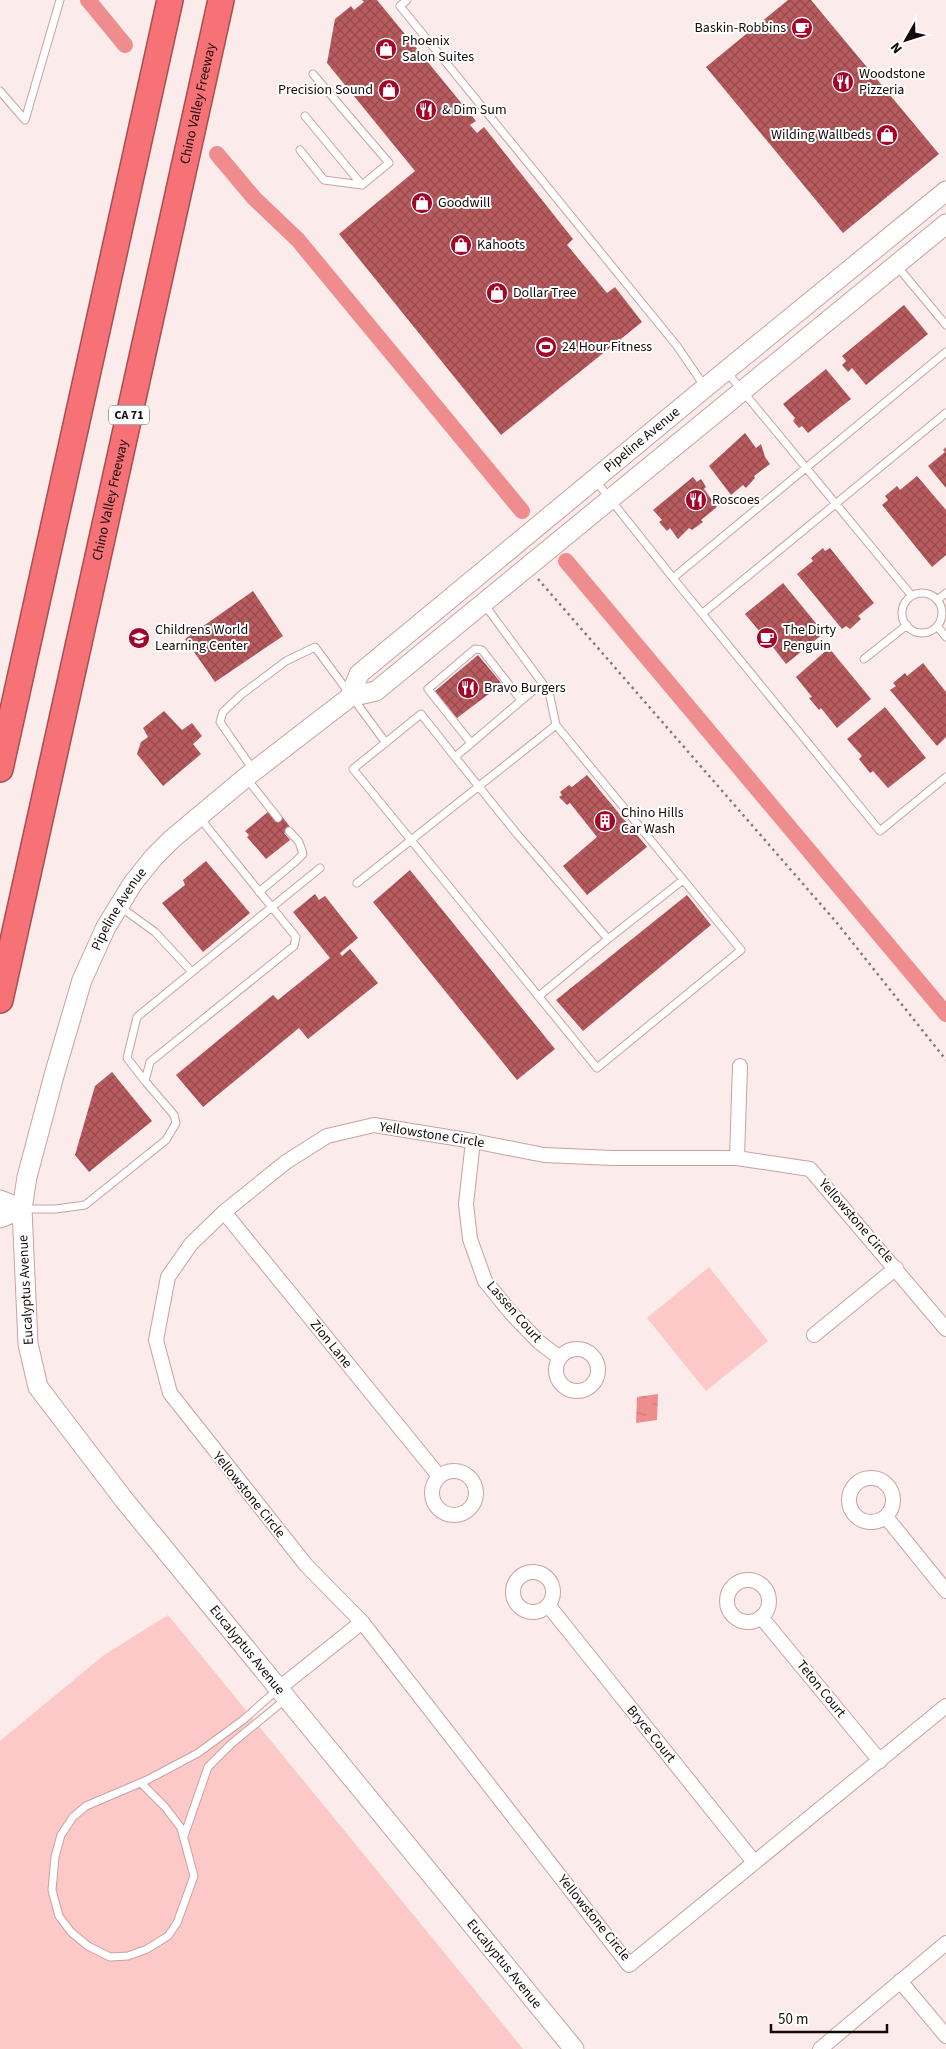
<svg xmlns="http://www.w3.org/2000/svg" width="946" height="2049" font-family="'Source Sans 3',sans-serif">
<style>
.green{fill:#fcc9c8}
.water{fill:url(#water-ripples)}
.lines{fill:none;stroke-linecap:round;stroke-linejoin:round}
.canal{stroke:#ef8d8e;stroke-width:16}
.building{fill:url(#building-cross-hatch)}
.lane-casing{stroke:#c8a2a1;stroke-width:9}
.street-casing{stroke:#c8a2a1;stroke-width:16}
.secondary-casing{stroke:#c8a2a1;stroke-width:21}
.highway-casing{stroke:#a84d50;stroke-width:28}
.path{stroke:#877979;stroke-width:2.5;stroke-dasharray:2.5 4;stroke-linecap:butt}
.lane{stroke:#fff;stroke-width:7}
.street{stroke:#fff;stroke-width:14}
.secondary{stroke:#fff;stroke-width:19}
.highway{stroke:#f77277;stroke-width:25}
.labels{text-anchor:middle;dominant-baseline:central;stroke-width:4;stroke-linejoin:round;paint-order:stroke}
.shield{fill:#fff;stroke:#5b5353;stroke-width:1}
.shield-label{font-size:12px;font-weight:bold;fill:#150909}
.poi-label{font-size:14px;fill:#150909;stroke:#fff;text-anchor:start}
.street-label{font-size:14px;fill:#150909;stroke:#fff}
</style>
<defs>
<pattern id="water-ripples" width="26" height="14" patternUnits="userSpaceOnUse" patternTransform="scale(1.25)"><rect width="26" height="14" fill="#ef8d8e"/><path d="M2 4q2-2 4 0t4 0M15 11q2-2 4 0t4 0" fill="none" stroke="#cc7879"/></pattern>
<pattern id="building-cross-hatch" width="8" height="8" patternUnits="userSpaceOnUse" patternTransform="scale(1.25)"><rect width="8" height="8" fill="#b95c5f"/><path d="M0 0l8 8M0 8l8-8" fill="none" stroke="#954a4d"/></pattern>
</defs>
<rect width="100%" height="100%" fill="#fcebeb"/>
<!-- green -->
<path class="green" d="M709 1267 768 1341 706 1391 647 1318Z
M168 1615 523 2049H0V1741L104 1655Z"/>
<!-- water -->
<path class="water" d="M658 1394 657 1420 636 1423 637 1397Z"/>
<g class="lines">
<!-- canal -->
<path class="canal" d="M88 0 125 45
M217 154 254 198 298 240 522 511
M566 561 946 1014"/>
</g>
<!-- building -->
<path class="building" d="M362 0H377L476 121 470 125 477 133 484 127 573 239 567 245 607 293 615 287 642 322 501 435 339 234 415 171 327 63 335 19 351 6 354 10 364 2Z
M788 0H811L939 154 843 233 706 67Z
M904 305 928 334 866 385 852 368 848 372 842 365 846 361 842 356Z
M826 369 851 399 808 433 802 426 799 428 793 421 795 418 783 404Z
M745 433 756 448 761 444 765 457 770 464 754 476 755 478 746 488 743 485 731 495 709 466Z
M946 447V488L928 466 945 452 943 450Z
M917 476 946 510V555L932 567 882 505 888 500 885 496 897 486 900 490Z
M693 477 697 482 701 479 706 487 704 489 717 507 701 520 703 522 692 530 689 528 678 539 670 528 667 531 659 522 662 520 653 510Z
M823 548 825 551 830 548 874 603 858 616 861 619 850 629 846 626 842 629 797 574 813 561 811 558Z
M783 583 824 633 786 664 772 646 768 649 757 635 760 632 745 614Z
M253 591 283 636 215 682 185 639Z
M829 648 871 699 837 728 821 708 819 710 809 698 812 697 796 677Z
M478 655 502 684 457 718 435 691Z
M923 663 946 692V737L937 746 890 690 896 686 893 683 905 673 907 676Z
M885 707 926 758 888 788 873 771 870 773 859 759 862 756 847 739Z
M164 711 182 730 192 723 202 736 193 744 201 754 163 786 137 754 141 742 148 737 143 728Z
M587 775 647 847 587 895 563 866 597 837 570 803 567 805 559 797 562 795 560 792 569 785 572 787Z
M268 812 274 819 280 814 291 828 284 833 290 840 266 859 247 837 249 835 245 831Z
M206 861 250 913 203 952 162 903 185 885 183 880Z
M410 870 555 1049 517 1080 373 902Z
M315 894 319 900 325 896 358 938 340 953 342 956 350 949 378 983 308 1039 299 1028 203 1107 176 1075 273 995 278 1000 330 958 293 912Z
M687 895 711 925 583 1031 556 1000Z
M112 1072 152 1121 89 1172 75 1155 95 1086Z"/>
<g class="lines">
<!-- lane casing -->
<g class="lane-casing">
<path id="lane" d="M407 0 400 6 677 346 705 387
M0 91 25 120
M305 116 362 185
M25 120 60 0
M300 150 324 180 362 185 389 163 313 74
M897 266 946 325
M726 371 912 596
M595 480 673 578 946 352
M673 578 880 831 946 777
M902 613a20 20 0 1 1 40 0a20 20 0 1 1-40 0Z
M937 600 946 593
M484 604 549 692 556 725 741 950 597 1068 353 769 421 714 455 757 542 683
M703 613 946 413
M937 626 946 637
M864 659 907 625
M471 743 428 689 475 649 482 650 521 700
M455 757 517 834 608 939 539 996
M254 771 220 722 223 712 242 694 286 661 315 647 386 743
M247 779 278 818
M357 883 556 725
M259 892 295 862 303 854 299 842 289 831
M119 906 155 932 192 972 320 868
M608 939 683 880
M145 1081 127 1058 137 1017 192 972
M23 1209H56L85 1205 166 1140 176 1123 174 1115 145 1081 150 1062 294 946 296 937 199 817
M141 1783 165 1807 181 1828 194 1876 177 1923 168 1936 147 1949 128 1956 110 1957 88 1946 71 1932 59 1916 52 1890 55 1857 61 1835 73 1817 86 1806 147 1780 198 1753 243 1720 278 1689
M184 1836 208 1767 231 1744 286 1699"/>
</g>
<!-- street casing -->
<g class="street-casing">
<path id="street" d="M473 1141 466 1204 470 1239 485 1281 512 1314 539 1342 560 1358
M737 1158 740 1066
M224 1212 439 1476
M946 1329 810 1169 737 1158H613L544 1155 473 1141 374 1125 327 1136 286 1162 224 1212 191 1244 168 1277 156 1340 170 1393 306 1565 362 1622 629 1965 946 1706
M814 1335 896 1268
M556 1370a21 21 0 1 1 42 0a21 21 0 1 1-42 0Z
M432 1493a22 22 0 1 1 44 0a22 22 0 1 1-44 0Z
M849 1500a22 22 0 1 1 44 0a22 22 0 1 1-44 0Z
M886 1517 946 1591
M513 1592a20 20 0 1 1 40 0a20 20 0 1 1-40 0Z
M727 1601a21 21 0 1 1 42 0a21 21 0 1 1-42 0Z
M548 1605 754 1862
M761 1617 880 1761
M278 1689 362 1622
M900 1981 946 2036
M820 2049 946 1943"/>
</g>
<!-- secondary casing -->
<g class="secondary-casing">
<g id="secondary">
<path id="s1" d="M350 697 359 674 706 387 946 191"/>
<path d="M0 1200 22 1209"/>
<path d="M0 1218 22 1209"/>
<path id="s2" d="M574 2049 125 1501 38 1387 28 1344 22 1209 27 1177 55 1072 82 980 106 927 133 883 154 857 172 839 245 778 350 697 376 691 946 224"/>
</g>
</g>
<!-- highway casing -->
<g class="highway-casing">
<g id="highway">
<path d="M0 769 170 0"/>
<path id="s3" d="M0 1000 221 0"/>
</g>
</g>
<!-- path -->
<path class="path" d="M538 579 837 923 946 1060"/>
<!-- lane -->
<use href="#lane" class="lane"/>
<!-- street -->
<use href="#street" class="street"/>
<!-- secondary -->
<use href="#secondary" class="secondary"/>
<!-- highway -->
<use href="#highway" class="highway"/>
</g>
<!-- icons -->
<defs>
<g id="cafe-disc" transform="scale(1.125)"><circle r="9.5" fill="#a30529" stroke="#fff"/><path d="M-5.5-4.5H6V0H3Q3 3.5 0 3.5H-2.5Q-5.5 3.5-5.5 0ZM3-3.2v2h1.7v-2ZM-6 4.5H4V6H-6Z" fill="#fff"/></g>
<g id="shop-disc" transform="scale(1.125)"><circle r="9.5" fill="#a30529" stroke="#fff"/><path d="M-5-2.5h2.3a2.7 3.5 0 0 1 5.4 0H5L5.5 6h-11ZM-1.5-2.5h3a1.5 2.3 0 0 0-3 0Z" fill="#fff"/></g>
<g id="restaurant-disc" transform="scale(1.125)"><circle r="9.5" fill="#a30529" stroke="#fff"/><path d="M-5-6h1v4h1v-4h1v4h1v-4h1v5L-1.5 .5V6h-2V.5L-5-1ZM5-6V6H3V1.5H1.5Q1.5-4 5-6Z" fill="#fff"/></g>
<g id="stadium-disc" transform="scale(1.125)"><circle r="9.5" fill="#a30529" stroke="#fff"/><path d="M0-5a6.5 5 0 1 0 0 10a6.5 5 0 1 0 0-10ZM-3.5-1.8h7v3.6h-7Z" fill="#fff"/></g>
<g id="school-disc" transform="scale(1.125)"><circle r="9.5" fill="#a30529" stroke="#fff"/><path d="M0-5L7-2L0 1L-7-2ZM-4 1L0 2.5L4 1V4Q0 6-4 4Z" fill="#fff"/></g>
<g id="building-disc" transform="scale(1.125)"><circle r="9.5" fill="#a30529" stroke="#fff"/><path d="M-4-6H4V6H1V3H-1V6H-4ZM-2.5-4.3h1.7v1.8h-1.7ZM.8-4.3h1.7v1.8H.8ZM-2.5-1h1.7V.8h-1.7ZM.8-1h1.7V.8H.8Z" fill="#fff"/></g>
</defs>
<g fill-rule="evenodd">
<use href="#cafe-disc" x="802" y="28"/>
<use href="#shop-disc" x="386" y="49"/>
<use href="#restaurant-disc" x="843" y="82"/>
<use href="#shop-disc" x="389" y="90"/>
<use href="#restaurant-disc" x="426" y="110"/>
<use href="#shop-disc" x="887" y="135"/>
<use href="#shop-disc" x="422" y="203"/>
<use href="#shop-disc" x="461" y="245"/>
<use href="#shop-disc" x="497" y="293"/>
<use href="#stadium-disc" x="546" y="347"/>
<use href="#restaurant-disc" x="696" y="500"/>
<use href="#school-disc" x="139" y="638"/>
<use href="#cafe-disc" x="767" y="638"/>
<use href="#restaurant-disc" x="468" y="688"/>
<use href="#building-disc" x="605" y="821"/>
</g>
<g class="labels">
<!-- shield labels -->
<rect class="shield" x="109" y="405.5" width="40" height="19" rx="4"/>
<g class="shield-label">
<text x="129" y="415">CA 71</text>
</g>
<!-- poi labels -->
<g class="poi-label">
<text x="786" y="28" text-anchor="end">Baskin-Robbins</text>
<text x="402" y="41">Phoenix<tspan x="402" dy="16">Salon Suites</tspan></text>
<text x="859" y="74">Woodstone<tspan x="859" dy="16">Pizzeria</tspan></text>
<text x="373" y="90" text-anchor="end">Precision Sound</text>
<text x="442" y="110">&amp; Dim Sum</text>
<text x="871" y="135" text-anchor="end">Wilding Wallbeds</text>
<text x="438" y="203">Goodwill</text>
<text x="477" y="245">Kahoots</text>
<text x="513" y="293">Dollar Tree</text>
<text x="562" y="347">24 Hour Fitness</text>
<text x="712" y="500">Roscoes</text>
<text x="155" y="630">Childrens World<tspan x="155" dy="16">Learning Center</tspan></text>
<text x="783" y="630">The Dirty<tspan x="783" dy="16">Penguin</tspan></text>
<text x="484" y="688">Bravo Burgers</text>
<text x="621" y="813">Chino Hills<tspan x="621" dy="16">Car Wash</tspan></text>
</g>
<!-- street labels -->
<g class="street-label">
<text stroke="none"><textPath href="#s3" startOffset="918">Chino Valley Freeway</textPath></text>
<text stroke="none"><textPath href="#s1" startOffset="392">Pipeline Avenue</textPath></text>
<text stroke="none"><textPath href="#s3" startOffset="512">Chino Valley Freeway</textPath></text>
<text stroke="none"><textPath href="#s2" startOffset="1348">Pipeline Avenue</textPath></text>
<text transform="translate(432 1135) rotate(9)">Yellowstone Circle</text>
<text transform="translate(856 1221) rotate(49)">Yellowstone Circle</text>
<text transform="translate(26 1290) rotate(-93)">Eucalyptus Avenue</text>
<text transform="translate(514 1312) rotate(49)">Lassen Court</text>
<text transform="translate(331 1344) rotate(51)">Zion Lane</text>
<text transform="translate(249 1495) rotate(51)">Yellowstone Circle</text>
<text transform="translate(247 1650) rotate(51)">Eucalyptus Avenue</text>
<text transform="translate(821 1689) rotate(51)">Teton Court</text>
<text transform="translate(651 1734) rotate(51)">Bryce Court</text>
<text transform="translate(594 1918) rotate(51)">Yellowstone Circle</text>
<text transform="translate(504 1964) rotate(51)">Eucalyptus Avenue</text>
</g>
</g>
<!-- north arrow -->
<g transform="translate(906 40) rotate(231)" stroke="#ffffff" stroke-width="4" paint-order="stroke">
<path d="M0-4L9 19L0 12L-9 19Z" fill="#150909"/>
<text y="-8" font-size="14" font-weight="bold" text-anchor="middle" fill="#150909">N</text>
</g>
<!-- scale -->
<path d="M771 2024v8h116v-8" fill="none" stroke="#150909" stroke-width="2.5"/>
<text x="778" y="2024" font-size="15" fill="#150909" stroke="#ffffff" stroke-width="4" paint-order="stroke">50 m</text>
</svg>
